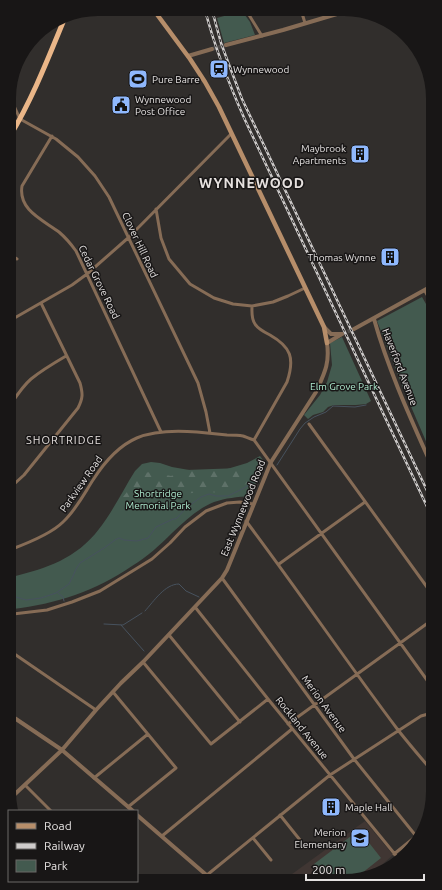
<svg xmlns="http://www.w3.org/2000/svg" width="442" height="890" font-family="Ubuntu,sans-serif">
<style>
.built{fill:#403633}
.green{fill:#435a4f}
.forest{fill:url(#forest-firs)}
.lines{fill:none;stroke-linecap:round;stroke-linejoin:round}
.stream{stroke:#47525e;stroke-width:1}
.tertiary-tunnel{stroke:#4c4947;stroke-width:4;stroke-dasharray:4 2;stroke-linecap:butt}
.minor{stroke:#866c56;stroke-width:3}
.tertiary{stroke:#866c56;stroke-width:4}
.secondary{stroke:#b78e6a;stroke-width:4.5}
.trunk{stroke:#eab688;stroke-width:5}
.rail-casing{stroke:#cfcccb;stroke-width:2.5}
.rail{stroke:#181616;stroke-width:1;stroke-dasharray:3;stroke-linecap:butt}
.labels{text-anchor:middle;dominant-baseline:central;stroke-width:3;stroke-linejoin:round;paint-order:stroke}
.poi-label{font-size:10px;fill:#e5e2e1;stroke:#181616;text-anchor:start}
.street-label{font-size:10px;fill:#e5e2e1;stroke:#181616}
.park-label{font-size:10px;fill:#afecd0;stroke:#181616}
.neighbourhood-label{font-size:11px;letter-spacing:1px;fill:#e6e1df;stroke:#181616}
.district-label{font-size:14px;font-weight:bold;letter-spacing:1px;fill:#e6e1df;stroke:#181616}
</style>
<defs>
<pattern id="forest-firs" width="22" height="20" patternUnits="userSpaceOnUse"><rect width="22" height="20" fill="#435a4f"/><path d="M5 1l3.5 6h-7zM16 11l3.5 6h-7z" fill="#5e7168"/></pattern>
</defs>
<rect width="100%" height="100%" fill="#312e2c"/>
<!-- built -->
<path class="built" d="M365 821 393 855 369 876 288 877Z"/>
<!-- green -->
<path class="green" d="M242 11 250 22 255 35 224 43 217 18Z
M422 297 430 311 431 453 403 388 377 321Z
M342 337 371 401 366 404 356 405H334L328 407 323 412 313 415 308 419 304 415 320 395 327 382 332 365 330 343Z
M260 456 263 460 262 463 264 465 250 496C237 497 226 498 214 502 197 509 185 521 172 533 160 545 147 557 132 566 96 591 56 604 13 609L12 577C47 568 76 559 99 529 113 511 123 490 135 471L142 464 151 462 160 463 172 467 195 471 227 469 247 463Z
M359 830 381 858 357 877H316L315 876 319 872 314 864Z"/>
<!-- forest -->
<path class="forest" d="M241 468 254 479 241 487 225 493 208 492 177 494 138 502 123 497 142 473 151 472 171 476 186 470Z"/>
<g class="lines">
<!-- stream -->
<path class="stream" d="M277 465 300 429 305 423 314 417 326 412 333 406 355 407 366 405
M58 593 63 597 64 601
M12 600 16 597 26 600 41 598 56 593 69 584 73 576 76 569 80 563 104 548 115 540 119 538 124 540 137 541 148 538 156 527 171 520 177 518 185 509 201 497 209 494 216 496H228L244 488 257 479
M145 611C154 601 165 584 179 584L186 591 199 597
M104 624 123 625 142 613
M121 625 144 651"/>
<!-- tertiary-tunnel -->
<path class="tertiary-tunnel" d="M212 49 226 45
M342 334 354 329"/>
<!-- minor -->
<path class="minor" d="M246 10 262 36
M301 10 305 23
M10 97 20 119 56 139 78 157 95 176 109 197 198 383 206 412 210 433
M52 136 22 186C18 210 43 220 59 232 66 238 71 244 76 251L161 432
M156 209 161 238 169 259 190 284 214 298 233 304 252 306 273 302 288 296 305 288
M11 255 17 259
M252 306C252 312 251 318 255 324 258 329 264 332 270 335 291 347 295 358 287 382L254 440
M11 320 72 285 87 274 128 238 231 134
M11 404C17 395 24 385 31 379 42 370 54 363 66 356
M309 424 432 594
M12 486 24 475 78 408C83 398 83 394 80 383L41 303
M246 521C298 590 346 661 398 730 409 744 421 758 433 772
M12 549C28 543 51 534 63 522 76 510 84 494 93 480 121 436 147 428 197 432 207 433 217 434 227 435 232 435 238 435 243 436 246 437 250 439 254 440L432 687
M279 564 365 502
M222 578 354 759 416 836
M195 607 268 699 398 858
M13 614 47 610 72 602 100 591 152 559 170 543 185 527 206 511 227 503 240 502 253 504
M169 635 240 722
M13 653 96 710
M143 662 211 744 268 699
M113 692 176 768 128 807
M288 724 432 620
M94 778 148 734
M25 785 51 811
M280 815 300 840
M162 836 292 729
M253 838 271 860
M394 854 420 833
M207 875 330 775 421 716 432 713"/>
<!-- tertiary -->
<path class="tertiary" d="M226 45 283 30 347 11
M188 56 212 49
M425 290 430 299
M374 319C388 369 410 417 431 464
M324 327 331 334H342
M354 329 430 287
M13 717 62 750 133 811
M14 795 62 750 96 710 121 683 143 662 222 578 227 570 271 462 316 392C324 374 330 364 327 343L342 334
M137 815 211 879"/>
<!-- secondary -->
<path class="secondary" d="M153 9 190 59 205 82 219 107 324 327 327 343"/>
<!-- trunk -->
<path class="trunk" d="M10 136C33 98 49 56 66 15"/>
<!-- rail casing -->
<g class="rail-casing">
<path id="rail" d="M205 10C215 48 229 84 245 120L431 515
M212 10 221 43 228 62 242 99 261 139 431 499"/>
</g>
<!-- rail -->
<use href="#rail" class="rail"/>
</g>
<!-- icons -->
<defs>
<g id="station-square" transform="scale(1)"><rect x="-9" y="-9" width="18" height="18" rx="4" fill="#8fb8fd" stroke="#181616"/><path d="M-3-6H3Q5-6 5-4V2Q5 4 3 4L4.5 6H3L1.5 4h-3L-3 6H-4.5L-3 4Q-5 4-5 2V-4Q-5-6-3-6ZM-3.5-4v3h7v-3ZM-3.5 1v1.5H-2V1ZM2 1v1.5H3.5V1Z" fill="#111"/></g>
<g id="stadium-square" transform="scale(1)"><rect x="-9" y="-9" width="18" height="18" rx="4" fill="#8fb8fd" stroke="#181616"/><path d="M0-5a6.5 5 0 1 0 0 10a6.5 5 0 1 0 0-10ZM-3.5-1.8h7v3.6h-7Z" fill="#111"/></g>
<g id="civic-square" transform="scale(1)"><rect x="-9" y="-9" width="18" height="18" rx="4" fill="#8fb8fd" stroke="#181616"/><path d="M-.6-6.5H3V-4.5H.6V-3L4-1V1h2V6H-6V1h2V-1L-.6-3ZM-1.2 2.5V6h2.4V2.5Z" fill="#111"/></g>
<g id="building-square" transform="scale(1)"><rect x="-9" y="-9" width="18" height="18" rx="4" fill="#8fb8fd" stroke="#181616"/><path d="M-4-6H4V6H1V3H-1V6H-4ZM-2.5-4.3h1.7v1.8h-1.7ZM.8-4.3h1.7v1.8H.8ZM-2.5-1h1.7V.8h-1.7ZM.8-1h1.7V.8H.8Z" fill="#111"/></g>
<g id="school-square" transform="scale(1)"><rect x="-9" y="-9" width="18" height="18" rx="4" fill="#8fb8fd" stroke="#181616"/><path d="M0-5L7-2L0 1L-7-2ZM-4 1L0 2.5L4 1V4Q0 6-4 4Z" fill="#111"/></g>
</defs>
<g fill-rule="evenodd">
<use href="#station-square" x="219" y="69"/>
<use href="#stadium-square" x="138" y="79"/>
<use href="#civic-square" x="121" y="105"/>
<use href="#building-square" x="360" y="154"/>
<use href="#building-square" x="390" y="257"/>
<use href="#building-square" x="331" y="807"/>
<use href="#school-square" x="360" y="838"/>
</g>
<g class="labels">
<!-- poi labels -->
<g class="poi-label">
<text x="233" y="69">Wynnewood</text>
<text x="152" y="79">Pure Barre</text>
<text x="135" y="99">Wynnewood<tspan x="135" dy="12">Post Office</tspan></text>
<text x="346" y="148" text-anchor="end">Maybrook<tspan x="346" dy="12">Apartments</tspan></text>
<text x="376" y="257" text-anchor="end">Thomas Wynne</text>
<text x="345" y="807">Maple Hall</text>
<text x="346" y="832" text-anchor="end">Merion<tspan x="346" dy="12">Elementary</tspan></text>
</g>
<!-- street labels -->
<g class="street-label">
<text transform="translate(140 245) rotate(65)">Clover Hill Road</text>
<text transform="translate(99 282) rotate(64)">Cedar Grove Road</text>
<text transform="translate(400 367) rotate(69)">Haverford Avenue</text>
<text transform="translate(81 484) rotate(-55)">Parkview Road</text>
<text transform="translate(243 508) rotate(-68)">East Wynnewood Road</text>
<text transform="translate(324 704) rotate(54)">Merion Avenue</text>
<text transform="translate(302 728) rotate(51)">Rockland Avenue</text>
</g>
<!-- park labels -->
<g class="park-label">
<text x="344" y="386">Elm Grove Park</text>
<text x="158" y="493">Shortridge<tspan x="158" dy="12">Memorial Park</tspan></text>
</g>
<!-- neighbourhood labels -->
<g class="neighbourhood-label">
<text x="64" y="440">SHORTRIDGE</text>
</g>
<!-- district labels -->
<g class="district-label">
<text x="252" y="183">WYNNEWOOD</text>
</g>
</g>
<!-- crop -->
<path d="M0 0H442V890H0ZM98 16H344A82 82 0 0 1 426 98V792A82 82 0 0 1 344 874H98A82 82 0 0 1 16 792V98A82 82 0 0 1 98 16Z" fill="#181616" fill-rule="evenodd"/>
<!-- legend -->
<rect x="8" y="810" width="130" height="72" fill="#181616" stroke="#6a6867"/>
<rect x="16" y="823" width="20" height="6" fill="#b78e6a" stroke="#6a6867"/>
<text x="44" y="830" font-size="12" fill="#e5e2e1">Road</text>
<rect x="16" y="843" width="20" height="6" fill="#cfcccb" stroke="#6a6867"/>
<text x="44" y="850" font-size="12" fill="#e5e2e1">Railway</text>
<rect x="16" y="860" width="20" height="12" fill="#435a4f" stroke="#6a6867"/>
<text x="44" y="870" font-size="12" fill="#e5e2e1">Park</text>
<!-- scale -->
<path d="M306 874v6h118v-6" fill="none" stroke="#e5e2e1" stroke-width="2"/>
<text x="312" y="874" font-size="12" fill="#e5e2e1" stroke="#181616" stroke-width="3" paint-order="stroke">200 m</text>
</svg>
